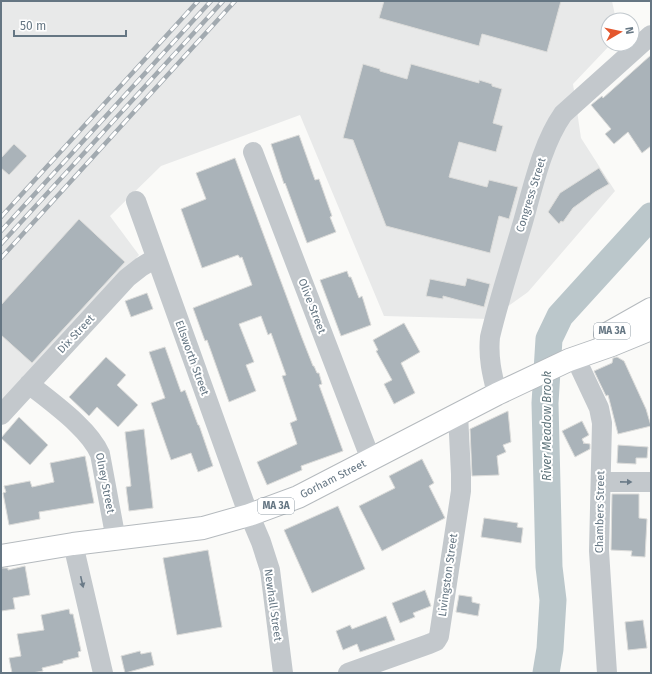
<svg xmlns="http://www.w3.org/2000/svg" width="652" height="674" font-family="'Fira Sans',sans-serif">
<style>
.built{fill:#e8e9e9}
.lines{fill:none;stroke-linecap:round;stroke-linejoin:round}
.river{stroke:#bbc7cb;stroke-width:27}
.building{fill:#aab3b9;stroke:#dcdcda}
.major-casing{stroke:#b5babe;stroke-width:24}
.minor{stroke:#c3c8cc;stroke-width:20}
.major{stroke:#fff;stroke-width:22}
.rail-casing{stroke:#a2aab0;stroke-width:4.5}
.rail{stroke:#fff;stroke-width:3;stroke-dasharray:9;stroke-linecap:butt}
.oneway{fill:#6a7a87}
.labels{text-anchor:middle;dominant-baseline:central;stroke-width:4;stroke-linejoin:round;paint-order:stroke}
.shield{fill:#fff;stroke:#939fa8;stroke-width:1}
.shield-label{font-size:10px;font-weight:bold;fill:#657683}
.street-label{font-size:11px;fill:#657683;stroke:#fff}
.water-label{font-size:12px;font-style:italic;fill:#60757c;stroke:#fff}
</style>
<rect width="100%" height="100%" fill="#fafaf8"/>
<!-- built -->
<path class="built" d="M1 1H612L616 20H608V44H611L573 84 581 138 615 191 528 292 490 319 384 316 300 115 161 166 110 216 139 255 1 410Z"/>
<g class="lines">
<!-- river -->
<path class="river" d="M546 673 550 649 553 600 549 567 545 403 549 339 560 316 651 216"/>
</g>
<!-- building -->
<path class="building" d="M384 1H561L547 52 482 34 479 46 379 18Z
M651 55V146L642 153 628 132 614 144 605 134 611 129 591 105 602 96 603 98Z
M363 64 380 69V71L407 79 411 64 479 83V80L492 84V86L502 89 493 123 503 126 496 152 459 142 449 177 487 187 489 180 518 187 509 219 499 216 490 253 386 226 353 140 343 138Z
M299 135 315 180 319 179 332 216 330 217 336 232 307 243 285 183 284 184 271 144Z
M14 144 27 156 9 175 1 168V158Z
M235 158 302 338 313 366H314L317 373H319L322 384 319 385 343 451 301 466 302 470 267 485 257 462 297 444 290 423 297 420 282 376 286 375 271 333 268 335 261 316 239 324 254 362 246 365 256 391 229 402 207 340 205 341 193 308 252 285 242 257 240 258 238 255 202 268 181 209 206 199 196 173Z
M599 168 609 184 595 192 573 208 563 222 561 221 559 224 548 212 560 193Z
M79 219 125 262 32 363 1 335V305Z
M347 271 349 277H351L359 298 362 296 371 325 341 336 320 280Z
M467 278 490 284 484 307 443 296V299L426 296 430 279 465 286Z
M147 293 153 309 131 317 125 301Z
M404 323 420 352 401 363 415 393 394 404 384 384 392 380 376 351 378 350 373 340Z
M165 347 181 392 185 390 198 425H199L213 466 198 472 191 453 171 460 151 403 165 398 149 352Z
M106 357 126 375 117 385 138 405 118 427 97 407 89 416 69 397Z
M617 357 624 361 646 409 651 426 618 434 608 395 606 396 594 371 612 363 613 358Z
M508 411 511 442 503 445 506 452 497 456 499 475 472 476 470 429Z
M19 417 48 445 30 465 1 438Z
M582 421 589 435 582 439 584 443H583L590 444V449L575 457 562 431Z
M144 429 153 508 129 511 126 487 131 486 125 432Z
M618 445 648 447 647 458H636V464L617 463Z
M85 456 94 503 39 512 40 519 9 525 3 493 6 492 4 486 30 481 32 487 54 482 50 463Z
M422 459 434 483 429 486 445 518 382 551 359 506 395 488 389 476Z
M612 494H639V518L647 519 645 557 631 556 632 551 611 550Z
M338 506 365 569 312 593 284 530Z
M484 518 518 523 517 527 523 528 521 543 481 537Z
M208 550 222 627 177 635 163 558Z
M25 566 30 595 13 598 15 609 1 611V568H8V570Z
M425 590 431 606 413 613 415 617 400 623 392 603Z
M459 595 472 597V602L480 604 478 616 456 612Z
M69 609 70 614H73L81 651 78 652 79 657 63 661V663L42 668 43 671 32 673H12L9 658 21 656 17 634 44 630 41 615Z
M386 616 395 640 360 652 357 644 343 650 336 631 350 625 352 629Z
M643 620 647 648 628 650 625 622Z
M140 651 141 654 151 652 154 665 125 673 121 656Z"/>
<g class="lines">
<!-- major casing -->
<g class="major-casing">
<path id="major" d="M605 335 651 309
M1 556 73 544 203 528 249 515 298 497 497 394 569 360 612 345 651 329"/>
</g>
<!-- minor -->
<path class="minor" d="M253 152 371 460
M136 201 244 502 261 542 270 570 283 673
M575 357 599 408 602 423 599 551 607 673
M29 384C51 402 89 428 100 454L116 540
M497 394C492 374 488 358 490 337 499 299 512 260 523 222 533 187 542 144 563 114L651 35
M1 415 127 278 141 267 156 258
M601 482H651
M73 544 103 673
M348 673 429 644 436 641 439 636 461 491V474L458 414"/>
<!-- major -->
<use href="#major" class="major"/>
<!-- rail casing -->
<g class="rail-casing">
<path id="rail" d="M1 217 198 1
M1 231 211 1
M1 244 223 1
M1 258 235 1"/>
</g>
<!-- rail -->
<use href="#rail" class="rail"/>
</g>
<!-- one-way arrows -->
<defs><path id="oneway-solid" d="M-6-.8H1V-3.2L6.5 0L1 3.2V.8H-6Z"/></defs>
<g class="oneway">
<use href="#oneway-solid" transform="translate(626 482) rotate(1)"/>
<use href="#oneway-solid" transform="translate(82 582) rotate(77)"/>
</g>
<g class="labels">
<!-- shield labels -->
<g class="shield">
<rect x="594" y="323" width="36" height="16" rx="3"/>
<rect x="258" y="498" width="36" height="16" rx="3"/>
</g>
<g class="shield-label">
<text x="612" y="331">MA 3A</text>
<text x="276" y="506">MA 3A</text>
</g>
<!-- street labels -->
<g class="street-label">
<text transform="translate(531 195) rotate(-73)">Congress Street</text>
<text transform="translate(312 306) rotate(69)">Olive Street</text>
<text transform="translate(76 334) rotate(-47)">Dix Street</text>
<text transform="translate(192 358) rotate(70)">Ellsworth Street</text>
<text transform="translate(333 479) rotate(-27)">Gorham Street</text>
<text transform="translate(105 483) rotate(79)">Olney Street</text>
<text transform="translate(600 512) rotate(-89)">Chambers Street</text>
<text transform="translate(448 575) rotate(-82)">Livingston Street</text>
<text transform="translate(273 605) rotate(82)">Newhall Street</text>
</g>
<!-- water labels -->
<g class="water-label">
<text transform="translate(547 426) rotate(-90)">River Meadow Brook</text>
</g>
</g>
<!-- border -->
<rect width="652" height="674" fill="none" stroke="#657683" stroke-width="4"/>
<!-- north arrow -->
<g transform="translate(620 32) rotate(81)"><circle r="19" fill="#ffffff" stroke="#c1c8cd"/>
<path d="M0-3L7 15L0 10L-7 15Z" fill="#e4572e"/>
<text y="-6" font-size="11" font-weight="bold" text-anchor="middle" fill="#657683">N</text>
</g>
<!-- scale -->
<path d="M14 30v6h112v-6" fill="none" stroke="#657683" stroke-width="2"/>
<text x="20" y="30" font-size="12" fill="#657683" stroke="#ffffff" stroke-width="3" paint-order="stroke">50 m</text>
</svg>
